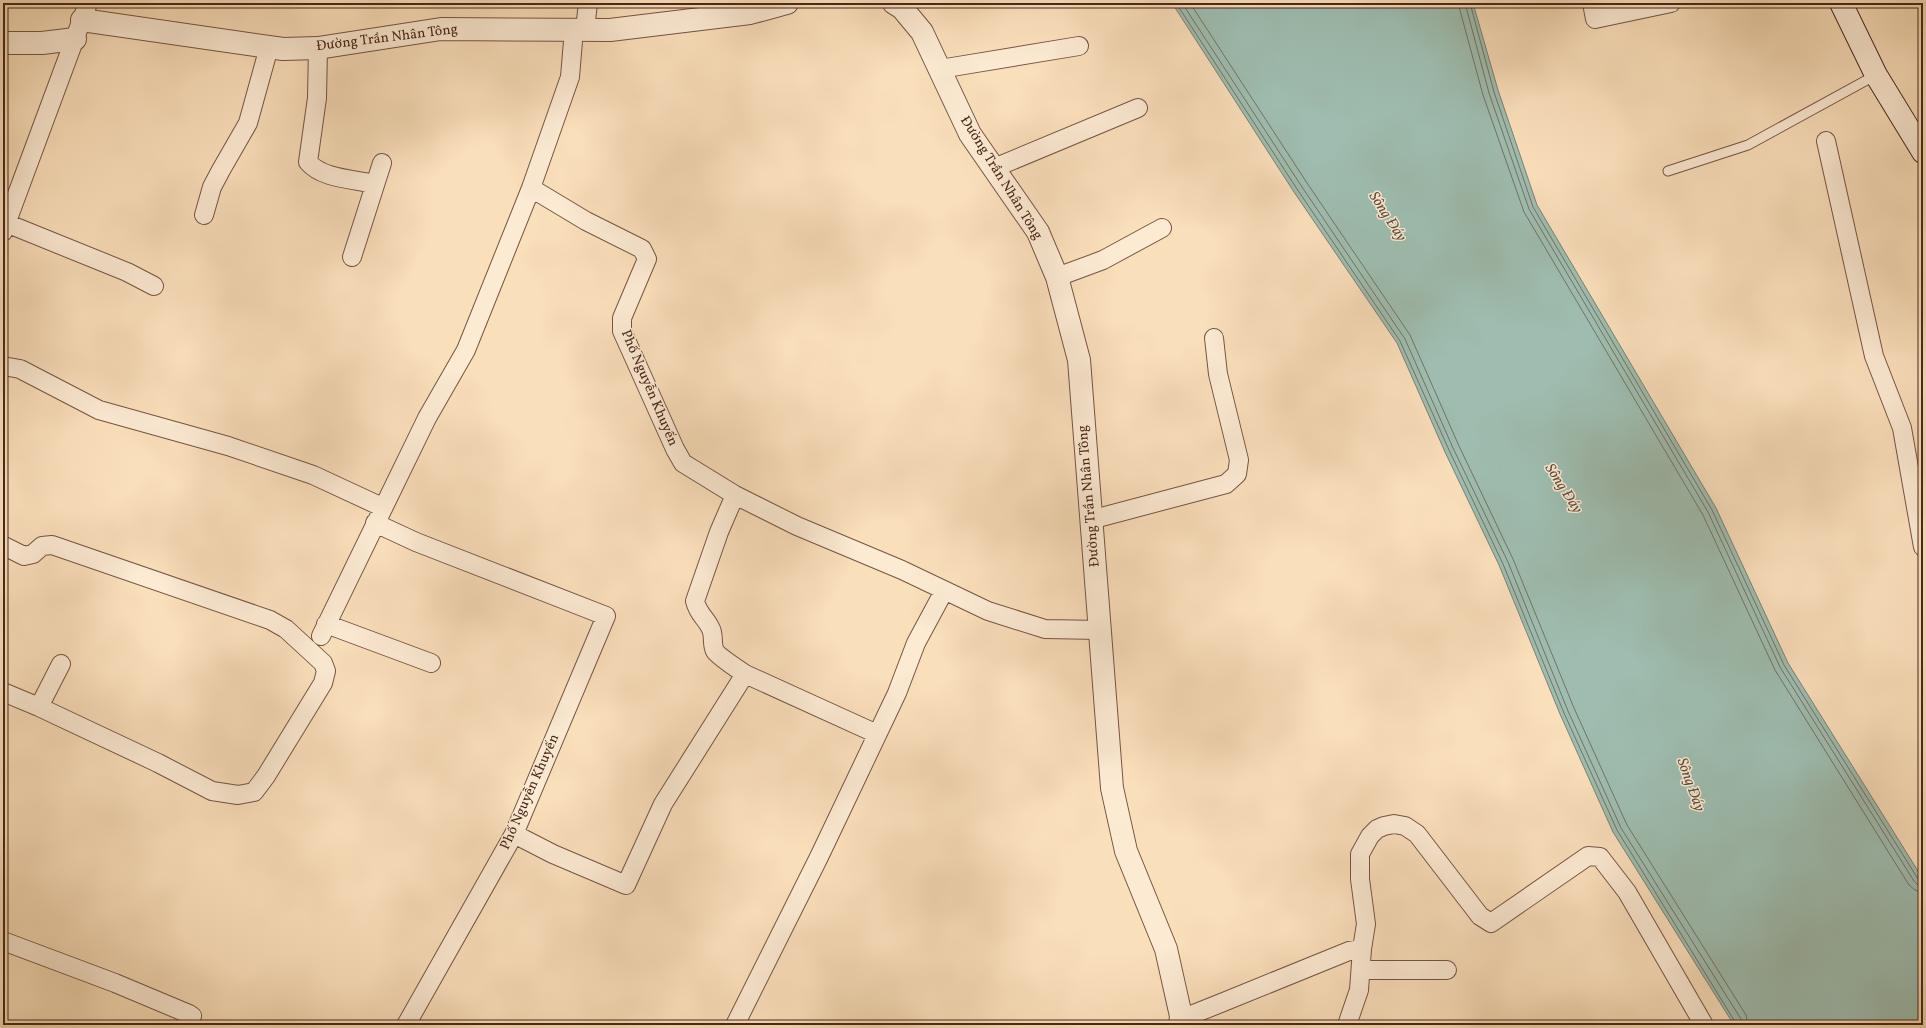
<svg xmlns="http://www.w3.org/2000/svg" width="1926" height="1028" font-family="Vollkorn,serif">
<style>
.water{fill:#9ebdb0;stroke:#7c8173}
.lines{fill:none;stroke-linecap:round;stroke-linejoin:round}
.shore{stroke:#747264;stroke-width:1}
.service-casing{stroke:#755541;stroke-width:11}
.minor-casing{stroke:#755541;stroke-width:20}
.tertiary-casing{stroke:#755541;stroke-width:24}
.secondary-casing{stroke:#492718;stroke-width:24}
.service{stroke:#fcead3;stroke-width:9}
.minor{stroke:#fcead3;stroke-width:18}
.tertiary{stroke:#fcead3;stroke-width:22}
.secondary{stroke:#fcead3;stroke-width:22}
.labels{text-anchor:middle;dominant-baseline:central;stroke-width:3;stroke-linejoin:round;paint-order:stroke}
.street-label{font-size:14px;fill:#492718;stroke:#fcead3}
.water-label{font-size:15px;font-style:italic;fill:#5e4c3e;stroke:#fcead3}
</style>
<rect width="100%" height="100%" fill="#fadfbb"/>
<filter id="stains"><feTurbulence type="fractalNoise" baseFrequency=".005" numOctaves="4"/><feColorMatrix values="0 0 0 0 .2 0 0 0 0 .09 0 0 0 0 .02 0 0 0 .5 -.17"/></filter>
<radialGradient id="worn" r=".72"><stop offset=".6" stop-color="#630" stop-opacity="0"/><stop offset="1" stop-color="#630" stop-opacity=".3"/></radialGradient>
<!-- water -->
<path class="water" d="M1172 3H1473L1498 90 1537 205 1716 508 1788 663 1923 879V1025H1734L1613 832 1560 714 1499 565 1445 452 1397 343 1294 192Z"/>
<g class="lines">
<!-- shore -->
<path class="shore" d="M1176 3 1297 189 1400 341 1449 450 1503 564 1564 713 1617 830 1737 1025
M1182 3 1302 187 1405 339 1453 448 1508 562 1568 711 1621 828 1741 1019 1742 1025
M1190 3 1307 183 1410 335 1459 446 1513 559 1574 708 1627 825 1746 1015 1748 1025
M1458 3 1483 95 1524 212 1703 515 1775 670 1909 885 1915 890 1923 892
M1465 3 1489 93 1529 209 1708 512 1780 667 1914 881 1918 885 1923 886
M1470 3 1494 92 1533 207 1712 510 1784 665 1918 879 1923 881"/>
<!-- service casing -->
<g class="service-casing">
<path id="service" d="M1668 171 1748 145 1876 75"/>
</g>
<!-- minor casing -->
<g class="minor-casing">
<path id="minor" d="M1592 3 1595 19 1671 3
M585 29 588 3
M318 48 317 98 308 162C322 179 354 179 375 184
M940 69 1079 46
M1826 141 1874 356 1902 428 1923 547
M994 168 1138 108
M531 188 586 221 642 249 647 259 622 318V331L675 449 683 463 735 495 797 526 902 570 988 611 1045 629 1101 630
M204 215 212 187 221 170 248 123 269 47
M6 223 127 272 154 286
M3 232 88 3
M352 257 382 163
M1057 277 1103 260 1162 228
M3 366 20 369 99 410 228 446 313 475 382 507
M735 495 719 532 695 601C698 614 705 617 710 627 715 635 711 644 715 651 718 656 739 670 745 674
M1090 520 1226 484 1237 474 1239 460 1218 374 1214 338
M375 523 416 542 606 616 514 834 406 1025
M326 624 431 663
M321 636 427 418 466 350 531 188 570 77 574 29
M3 692 39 707 158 763 212 791 238 795 254 792 266 776 323 683 326 671 323 663 286 629 270 620 52 545 42 546 33 554 24 556 4 546
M39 707 61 664
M514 834 553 854 626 885 663 804 745 674 877 734
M3 941 115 983 189 1014 192 1016 189 1025
M1361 970H1447
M1181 1016 1191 1015 1226 1001 1349 951 1362 949
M735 1025 819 857 897 693 916 643 944 591
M1347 1025 1359 990 1362 949 1366 924 1360 879V854L1370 836 1377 829 1384 826 1394 824 1405 826 1417 834 1480 916 1491 923 1588 856 1600 857 1627 892 1704 1025"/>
</g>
<!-- tertiary casing -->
<g class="tertiary-casing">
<path id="tertiary" d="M894 3 902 8 922 32 970 134 1038 232 1057 277 1079 360 1112 788 1126 851 1166 949 1181 1016 1180 1025
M82 20 283 49 318 48 441 29 610 30 750 13 787 3
M3 43H42L75 39"/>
</g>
<!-- secondary casing -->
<g class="secondary-casing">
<path id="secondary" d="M1841 3 1876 75 1923 152"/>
</g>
<!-- service -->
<use href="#service" class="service"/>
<!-- minor -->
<use href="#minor" class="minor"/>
<!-- tertiary -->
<use href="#tertiary" class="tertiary"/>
<!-- secondary -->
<use href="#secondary" class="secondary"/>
</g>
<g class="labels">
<!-- street labels -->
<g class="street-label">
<text transform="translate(387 38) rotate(-7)">Đường Trần Nhân Tông</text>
<text transform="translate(1001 178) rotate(58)">Đường Trần Nhân Tông</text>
<text transform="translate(649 388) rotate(67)">Phố Nguyễn Khuyến</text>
<text transform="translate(1089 496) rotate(-95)">Đường Trần Nhân Tông</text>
<text transform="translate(530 792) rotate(-66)">Phố Nguyễn Khuyến</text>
</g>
<!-- water labels -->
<g class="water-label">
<text transform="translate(1387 217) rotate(57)">Sông Đáy</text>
<text transform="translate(1563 489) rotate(57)">Sông Đáy</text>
<text transform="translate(1690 785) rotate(70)">Sông Đáy</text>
</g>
</g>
<!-- margin -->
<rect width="1926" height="1028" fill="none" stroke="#fadfbb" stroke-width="16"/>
<rect x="4" y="4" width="1918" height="1020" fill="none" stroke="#492718" stroke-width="2"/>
<rect x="8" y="8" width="1910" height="1012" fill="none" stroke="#492718"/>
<rect width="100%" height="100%" filter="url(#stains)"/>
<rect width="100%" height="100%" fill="url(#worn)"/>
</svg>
